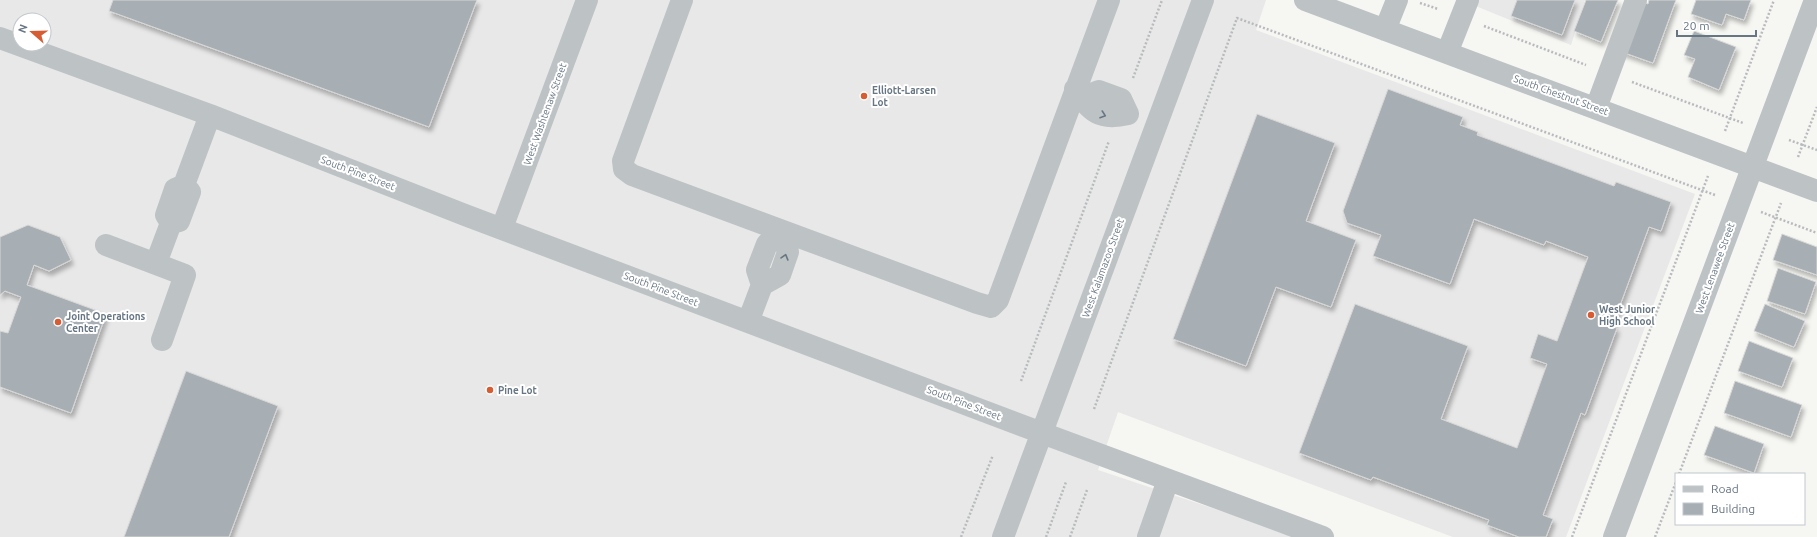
<svg xmlns="http://www.w3.org/2000/svg" width="1817" height="537" font-family="Ubuntu,sans-serif">
<style>
.built{fill:#e7e8e7;fill-rule:evenodd}
.building{fill:#a7afb4;stroke:#d8d8d6;filter:url(#shadow)}
.lines{fill:none;stroke-linecap:round;stroke-linejoin:round}
.path{stroke:#b8bbbd;stroke-width:2.5;stroke-dasharray:2 2;stroke-linecap:butt}
.minor{stroke:#bdc2c5;stroke-width:22}
.oneway{stroke:#677682}
.poi-dot{fill:#d65c33;stroke:#fff;stroke-width:1.5}
.labels{text-anchor:middle;dominant-baseline:central;stroke-width:4;stroke-linejoin:round;paint-order:stroke}
.poi-label{font-size:10px;font-weight:bold;fill:#677682;stroke:#fff;text-anchor:start}
.street-label{font-size:10px;fill:#677682;stroke:#fff}
</style>
<defs>
<filter id="shadow"><feDropShadow dx="2.5" dy="4.5" stdDeviation="2" flood-color="#0004"/></filter>
</defs>
<rect width="100%" height="100%" fill="#f6f6f3"/>
<!-- built -->
<path class="built" d="M0 0H1266L1256 30 1695 194 1566 537H1453L1118 412 1098 470 1299 537H0ZM20 20H44V44H20Z
M1461 0H1585L1571 45Z"/>
<!-- building -->
<path class="building" d="M113 0H477L429 127 109 11Z
M1517 0H1575L1562 35 1511 16Z
M1586 0H1618L1601 42 1574 31Z
M1649 0H1676L1653 63 1622 52 1640 1 1648 4Z
M1696 0H1751L1744 20 1726 14 1722 25 1691 14Z
M1694 31 1736 47 1719 90 1688 77 1695 59 1684 55Z
M1388 89 1463 117 1460 125 1478 132 1477 135 1614 186 1616 182 1671 202 1661 231 1649 227 1612 327 1617 328 1585 415 1581 413 1543 515 1553 519 1546 537H1519L1487 525 1489 520 1373 477 1371 480 1299 453 1355 304 1468 346 1441 419 1517 448 1547 364 1530 358 1538 334 1557 341 1588 257 1546 241 1544 245 1474 219 1450 284 1373 256 1381 235 1347 223 1343 211Z
M1257 114 1335 143 1306 221 1356 240 1331 307 1276 287 1246 366 1173 339Z
M28 225 60 237 71 260 49 271 34 265 27 285 106 314 71 413 0 387V331L8 333 21 297 5 291 0 295V237Z
M1782 234 1817 247V275L1773 260Z
M1778 268 1816 282 1805 314 1767 301Z
M1765 304 1805 321 1794 347 1754 331Z
M1749 341 1793 358 1782 387 1738 371Z
M186 371 278 406 229 537H124Z
M1735 381 1802 405 1791 437 1724 413Z
M1715 426 1764 444 1754 473 1704 455Z"/>
<g class="lines">
<!-- path -->
<path class="path" d="M1420 3 1438 9
M1484 26 1586 65
M1133 78 1162 0
M1632 82 1743 123
M1725 131 1774 0
M1789 140 1817 150
M1798 157 1817 107
M1761 212 1817 233
M1021 381 1109 141
M1094 409 1237 18 1715 195
M1679 474 1781 203
M961 537 993 455
M1046 537 1066 482
M1070 537 1087 490
M1572 537 1708 176
M1655 537 1676 482"/>
<!-- minor -->
<path class="minor" d="M682 0 623 161 624 169 632 175 977 303 991 307 998 300 1109 0
M1305 0 1817 191
M1385 30 1397 0
M0 38 210 115 465 215 1042 433 1323 537
M1447 53 1468 0
M1075 89C1091 112 1099 121 1128 114L1121 99 1099 91 1081 98
M1596 108 1636 0
M184 185 190 192 179 221 171 223 166 215 175 189 184 185 210 115
M502 228 587 0
M106 245 185 275 162 340
M156 263 171 223
M748 322 762 285 757 270 767 244 781 231 788 252 780 275 762 285
M1003 537 1203 0
M1148 537 1168 480
M1614 537 1815 0"/>
</g>
<!-- one-way arrows -->
<defs><path id="oneway-chevron" d="M-2-3.5L2.5 0L-2 3.5" fill="none" stroke-width="1.6" stroke-linecap="round" stroke-linejoin="round"/></defs>
<g class="oneway">
<use href="#oneway-chevron" transform="translate(1103 115) rotate(19)"/>
<use href="#oneway-chevron" transform="translate(785 257) rotate(-74)"/>
</g>
<!-- markers -->
<g class="poi-dot">
<circle cx="864" cy="96" r="4"/>
<circle cx="1591" cy="315" r="4"/>
<circle cx="58" cy="322" r="4"/>
<circle cx="490" cy="390" r="4"/>
</g>
<g class="labels">
<!-- poi labels -->
<g class="poi-label">
<text x="872" y="90">Elliott-Larsen<tspan x="872" dy="12">Lot</tspan></text>
<text x="1599" y="309">West Junior<tspan x="1599" dy="12">High School</tspan></text>
<text x="66" y="316">Joint Operations<tspan x="66" dy="12">Center</tspan></text>
<text x="498" y="390">Pine Lot</text>
</g>
<!-- street labels -->
<g class="street-label">
<text transform="translate(1561 95) rotate(20)">South Chestnut Street</text>
<text transform="translate(545 114) rotate(-70)">West Washtenaw Street</text>
<text transform="translate(358 173) rotate(21)">South Pine Street</text>
<text transform="translate(1103 268) rotate(-70)">West Kalamazoo Street</text>
<text transform="translate(1715 268) rotate(-70)">West Lenawee Street</text>
<text transform="translate(661 289) rotate(21)">South Pine Street</text>
<text transform="translate(964 403) rotate(21)">South Pine Street</text>
</g>
</g>
<!-- legend -->
<rect x="1675" y="473" width="130" height="52" fill="#ffffff" stroke="#c2c8cd"/>
<rect x="1683" y="486" width="20" height="6" fill="#bdc2c5" stroke="#c2c8cd"/>
<text x="1711" y="493" font-size="12" fill="#677682">Road</text>
<rect x="1683" y="503" width="20" height="12" fill="#a7afb4" stroke="#c2c8cd"/>
<text x="1711" y="513" font-size="12" fill="#677682">Building</text>
<!-- north arrow -->
<g transform="translate(32 32) rotate(290)"><circle r="19" fill="#ffffff" stroke="#c2c8cd"/>
<path d="M0-3L7 15L0 10L-7 15Z" fill="#d65c33"/>
<text y="-6" font-size="11" font-weight="bold" text-anchor="middle" fill="#677682">N</text>
</g>
<!-- scale -->
<path d="M1677 30v6h79v-6" fill="none" stroke="#677682" stroke-width="2"/>
<text x="1683" y="30" font-size="12" fill="#677682" stroke="#ffffff" stroke-width="3" paint-order="stroke">20 m</text>
</svg>
